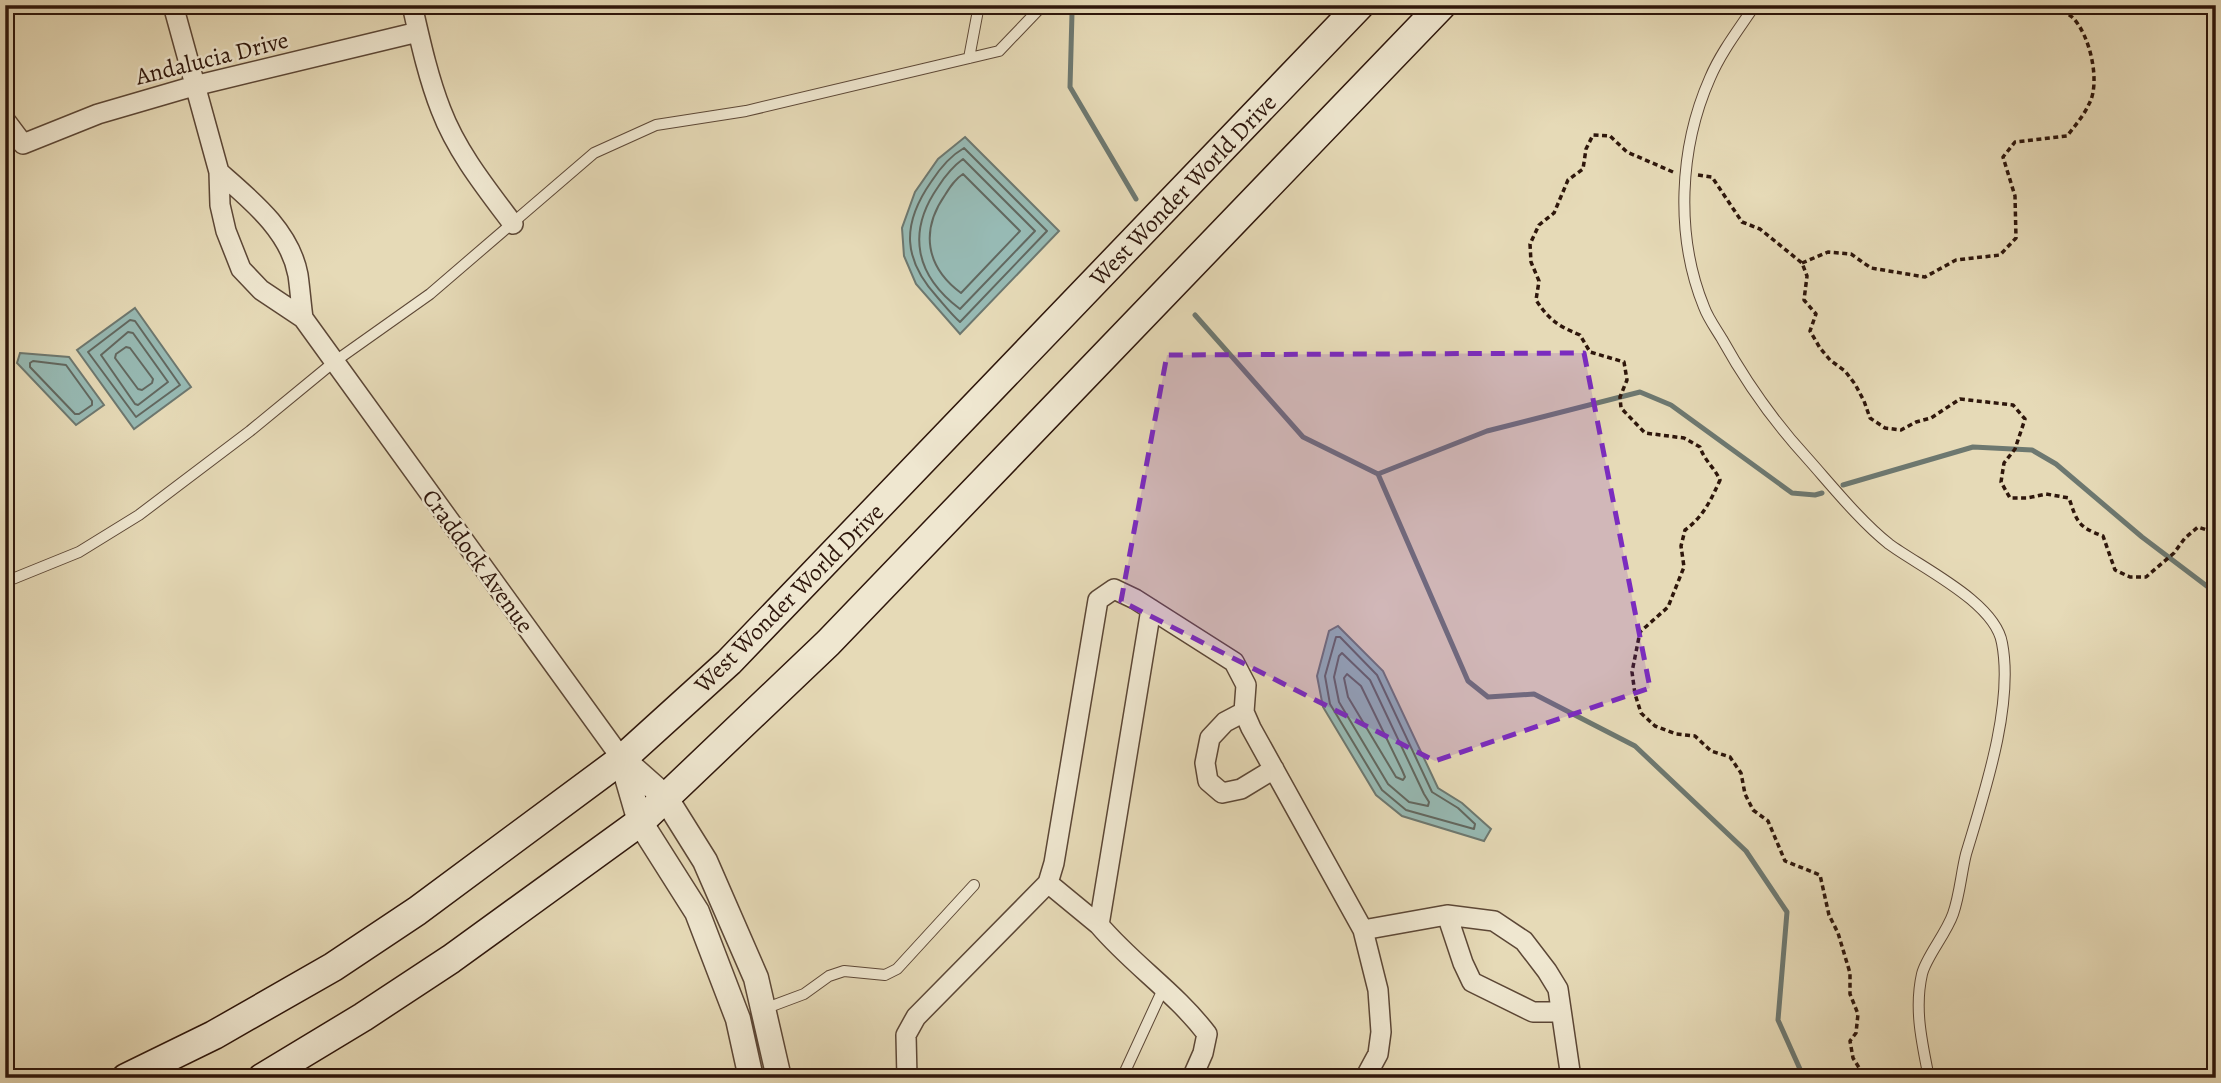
<svg xmlns="http://www.w3.org/2000/svg" width="2221" height="1083" font-family="Alegreya,serif">
<style>
.water{fill:#97bab4;stroke:#6d7870;stroke-width:2}
.lines{fill:none;stroke-linecap:round;stroke-linejoin:round}
.shore{stroke:#626860;stroke-width:2}
.stream{stroke:#6d7870;stroke-width:5}
.service-casing{stroke:#5c4736;stroke-width:12}
.minor-casing{stroke:#5c4736;stroke-width:22}
.tertiary-casing{stroke:#5c4736;stroke-width:27}
.secondary-casing{stroke:#2e160b;stroke-width:31}
.path{stroke:#2e160b;stroke-width:3.5;stroke-dasharray:5 3.5;stroke-linecap:butt}
.service{stroke:#efe7d0;stroke-width:10}
.minor{stroke:#efe7d0;stroke-width:19}
.tertiary{stroke:#efe7d0;stroke-width:24}
.secondary{stroke:#efe7d0;stroke-width:28}
.marked{fill:#7b2cbf;fill-opacity:0.2;stroke:#7b2cbf;stroke-width:5;stroke-dasharray:14 9;stroke-linejoin:round}
.labels{text-anchor:middle;dominant-baseline:central;stroke-width:5;stroke-linejoin:round;paint-order:stroke}
.street-label{font-size:24px;fill:#2e160b;stroke:#efe7d0}
</style>
<rect width="100%" height="100%" fill="#e6dab7"/>
<filter id="stains"><feTurbulence type="fractalNoise" baseFrequency=".00286" numOctaves="4"/><feColorMatrix values="0 0 0 0 .2 0 0 0 0 .09 0 0 0 0 .02 0 0 0 .5 -.17"/></filter>
<radialGradient id="worn" r=".72"><stop offset=".6" stop-color="#630" stop-opacity="0"/><stop offset="1" stop-color="#630" stop-opacity=".3"/></radialGradient>
<!-- water -->
<path class="water" d="M965 137 1059 231 960 334 916 284 904 256 902 228 915 192 938 159Z
M135 308 191 387 134 429 77 350Z
M20 353 69 357 104 405 76 425 17 363Z
M1338 626 1383 671 1438 788 1462 803 1491 829 1484 841 1402 816 1376 795 1323 707 1317 676 1329 631Z"/>
<g class="lines">
<!-- shore -->
<path class="shore" d="M964 148 1047 231 960 322C952 315 945 306 938 298 903 260 901 225 931 182 940 168 950 156 964 148Z
M963 159 1035 231 960 309C916 276 906 233 938 187 945 176 952 167 963 159Z
M963 174 1020 231 961 293C926 267 920 231 945 195 950 187 955 179 963 174Z
M130 320 135 321 180 385 136 417 88 352Z
M128 332 133 333 168 382 138 405 135 404 101 355Z
M126 347 130 348 153 379 152 383 142 390 138 389 115 358 116 354Z
M33 361 66 365 92 401V405L79 414H75L30 367V363Z
M1336 637H1340L1377 675 1432 792 1458 808 1475 824 1474 829 1406 810 1382 790 1330 704 1325 676Z
M1342 653 1370 680 1424 794 1429 802 1428 806 1409 802 1388 784 1339 702 1334 677 1339 656Z
M1347 674 1361 686 1402 770 1405 777 1403 780 1396 777 1348 697 1344 678Z"/>
<!-- stream -->
<path class="stream" d="M1069 5 1072 13 1070 87 1136 199
M1195 315 1303 437 1378 474 1468 681 1488 697 1534 694 1635 746 1746 851 1787 912 1778 1020 1804 1078
M1378 474 1487 431 1640 392 1671 405 1792 493 1815 495 1822 493
M1843 485 1973 447 2032 450 2056 464 2142 537 2216 593"/>
<!-- service casing -->
<g class="service-casing">
<path id="service" d="M1755 5C1739 29 1721 52 1710 78 1679 148 1675 236 1704 307 1708 318 1716 329 1722 339 1747 384 1773 421 1808 459 1832 486 1861 522 1889 544 1920 567 1995 602 2002 643 2014 705 1984 794 1966 854 1961 874 1960 894 1953 914 1946 934 1926 957 1922 974 1914 1009 1922 1043 1929 1078
M969 58 979 5
M5 582 79 552 139 515 250 431 334 362 430 294 594 153 656 125 746 111 999 51 1043 5
M764 1009 804 994 829 976 844 971 885 975 897 969 974 885
M1122 1078 1163 989"/>
</g>
<!-- minor casing -->
<g class="minor-casing">
<path id="minor" d="M173 5 219 172 220 205 226 231 241 269 261 290 303 318 622 759
M412 5C420 40 428 77 441 110 457 152 486 188 513 224
M5 120 23 144 98 114 194 86 418 32
M219 172C251 200 290 231 298 275 300 289 301 304 303 318
M1151 609 1099 925C1132 964 1176 993 1207 1034L1203 1053 1192 1078
M1244 712 1225 722 1210 738 1205 763 1208 781 1222 793 1241 789 1274 769
M1048 883 1099 925
M1447 915 1463 963 1472 982 1533 1012H1560
M1363 930 1447 915 1494 921 1524 941 1547 971 1558 989 1571 1078
M907 1078 906 1035 916 1017 1048 883 1054 863 1098 600 1114 589 1135 599 1234 662 1246 685 1244 712 1251 728 1363 930 1378 990 1381 1032 1378 1054 1365 1078"/>
</g>
<!-- tertiary casing -->
<g class="tertiary-casing">
<path id="tertiary" d="M622 759 665 797 705 861 756 978 779 1078
M622 760 640 822 697 912 738 1019 751 1078"/>
</g>
<!-- secondary casing -->
<g class="secondary-casing">
<path id="secondary" d="M126 1078 214 1035 333 967 417 911 622 759 729 662 1360 5
M262 1078 363 1017 451 959 640 822 828 643 1442 5"/>
</g>
<!-- path -->
<path class="path" d="M1673 172 1627 152 1610 136 1593 135 1586 149 1583 169 1568 180 1554 213 1539 225 1530 244 1531 262 1539 281 1536 300C1549 320 1558 326 1580 335L1590 352 1624 362 1627 380 1620 397 1621 408 1645 433 1684 438 1700 447C1704 460 1714 467 1720 480 1711 500 1703 517 1685 530L1681 546 1684 567 1668 607 1640 632 1632 672 1635 694 1641 713 1655 726 1676 734 1695 736 1711 751 1730 757 1741 773 1745 794 1753 810 1768 821 1785 861 1820 875 1829 915 1838 933 1850 973V994L1858 1014 1856 1033 1850 1041 1853 1058 1863 1074V1078
M1698 175 1712 177 1742 222 1760 229 1802 263 1807 276 1804 300 1816 314 1810 331 1820 348 1830 360 1845 371 1855 384 1864 401 1870 418 1885 428 1901 430 1916 422 1931 418 1960 399 2013 405 2025 419 2015 449 2004 463 2001 482 2010 498H2027L2046 494 2069 498C2077 522 2078 527 2103 536L2115 570 2130 577H2146L2174 553 2185 538 2198 527 2216 533
M1802 263 1828 252 1851 254 1871 268 1925 277 1956 260 2000 255 2016 238 2015 196 2003 157 2015 142 2067 136C2075 126 2084 115 2089 104 2101 83 2090 34 2072 17 2063 9 2052 11 2043 5"/>
<!-- service -->
<use href="#service" class="service"/>
<!-- minor -->
<use href="#minor" class="minor"/>
<!-- tertiary -->
<use href="#tertiary" class="tertiary"/>
<!-- secondary -->
<use href="#secondary" class="secondary"/>
</g>
<!-- marked area -->
<path class="marked" d="M1584 353 1650 688 1435 761 1121 601 1167 355Z"/>
<g class="labels">
<!-- street labels -->
<g class="street-label">
<text transform="translate(212 58) rotate(-14)">Andalucia Drive</text>
<text transform="translate(1183 190) rotate(-46)">West Wonder World Drive</text>
<text transform="translate(478 561) rotate(54)">Craddock Avenue</text>
<text transform="translate(789 598) rotate(-45)">West Wonder World Drive</text>
</g>
</g>
<!-- margin -->
<rect width="2221" height="1083" fill="none" stroke="#e6dab7" stroke-width="28"/>
<rect x="7" y="7" width="2207" height="1069" fill="none" stroke="#2e160b" stroke-width="3.5"/>
<rect x="14" y="14" width="2193" height="1055" fill="none" stroke="#2e160b" stroke-width="2"/>
<rect width="100%" height="100%" filter="url(#stains)"/>
<rect width="100%" height="100%" fill="url(#worn)"/>
</svg>
